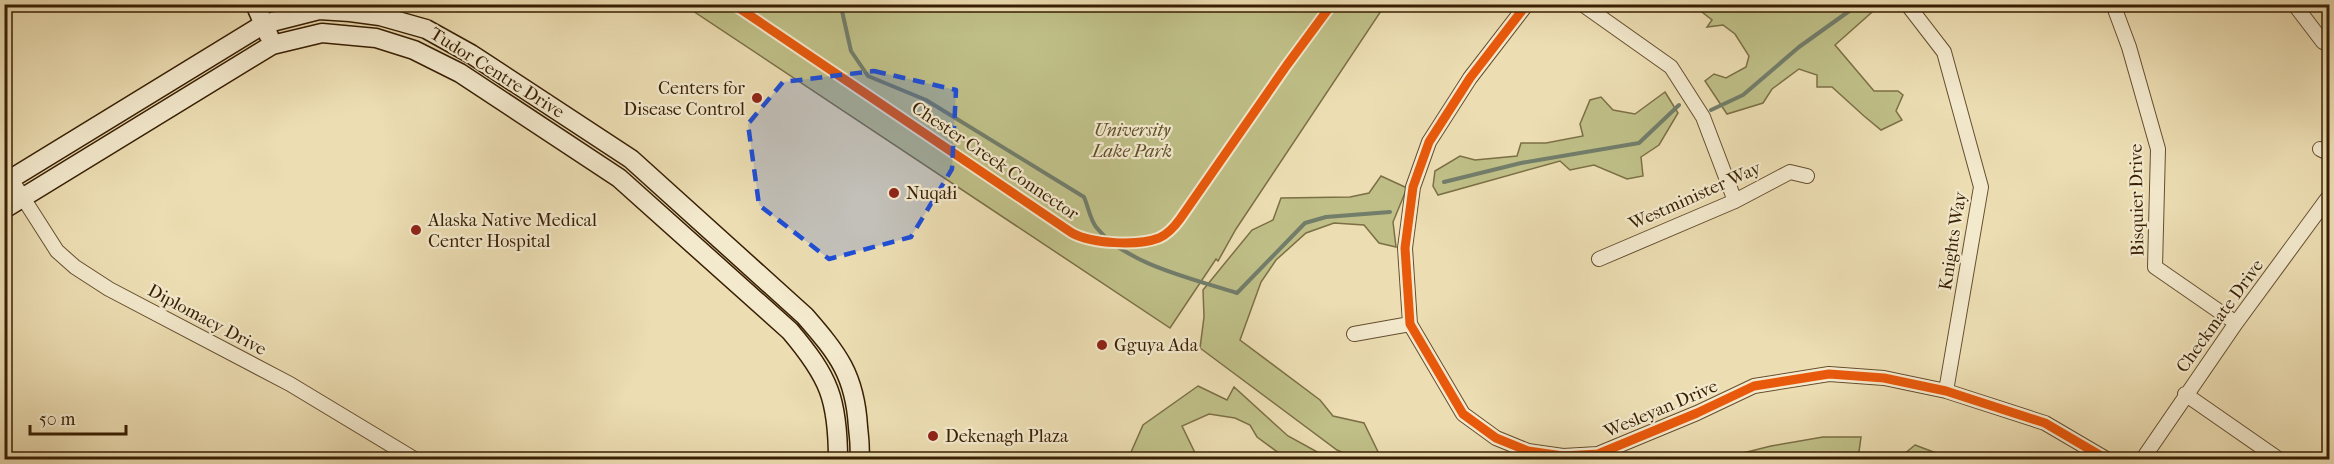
<svg xmlns="http://www.w3.org/2000/svg" width="2334" height="464" font-family="'IM FELL French Canon',serif">
<style>
.green{fill:#bfbf87;stroke:#7c6f45;stroke-width:1.5}
.lines{fill:none;stroke-linecap:round;stroke-linejoin:round}
.stream{stroke:#727d6a;stroke-width:4}
.street-casing{stroke:#654e2f;stroke-width:16}
.secondary-casing{stroke:#381f03;stroke-width:21}
.street{stroke:#f3e9cd;stroke-width:14}
.secondary{stroke:#f3e9cd;stroke-width:18}
.cycleway-casing{stroke:#f3e9cd;stroke-width:13}
.cycleway{stroke:#e8590c;stroke-width:9}
.marked{fill:#1d4ed8;fill-opacity:0.2;stroke:#1d4ed8;stroke-width:4.5;stroke-dasharray:12 8;stroke-linejoin:round}
.poi-dot{fill:#8f2418;stroke:#f3e9cd;stroke-width:2}
.labels{text-anchor:middle;dominant-baseline:central;stroke-width:4.5;stroke-linejoin:round;paint-order:stroke}
.street-label{font-size:18px;fill:#381f03;stroke:#f3e9cd}
.poi-label{font-size:18px;fill:#381f03;stroke:#f3e9cd;text-anchor:start}
.park-label{font-size:18px;font-style:italic;fill:#604f2b;stroke:#f3e9cd}
</style>
<rect width="100%" height="100%" fill="#ecddb2"/>
<filter id="stains"><feTurbulence type="fractalNoise" baseFrequency=".00333" numOctaves="4"/><feColorMatrix values="0 0 0 0 .2 0 0 0 0 .09 0 0 0 0 .02 0 0 0 .5 -.17"/></filter>
<radialGradient id="worn" r=".72"><stop offset=".6" stop-color="#630" stop-opacity="0"/><stop offset="1" stop-color="#630" stop-opacity=".3"/></radialGradient>
<!-- green -->
<path class="green" d="M1797 4 1804 7 1824 8 1828 5H1880L1835 45 1874 91H1898L1903 95 1896 111 1902 120 1881 130 1864 116 1832 87H1817V75L1799 69 1772 89 1763 103 1727 114 1705 81 1714 74 1726 78 1746 67 1749 56 1735 34 1723 25 1707 27 1712 20 1693 5Z
M684 5H1385L1236 229 1218 261 1216 259 1170 328Z
M1665 92 1678 113 1659 145 1641 157 1643 176 1627 179 1594 165 1570 170 1560 161 1438 195 1433 186 1435 171 1460 156 1475 160 1517 156 1521 143H1546L1583 136 1580 124 1590 100 1601 97 1613 110 1635 114Z
M1381 176 1407 188 1393 222 1396 247 1379 243 1364 225 1334 223 1306 233 1276 260 1261 282 1240 340 1320 400 1333 416 1364 423 1381 458 1357 459 1337 450 1200 348 1204 317 1203 290 1252 230 1273 220 1281 198 1350 197 1369 193Z
M1198 386 1227 400 1234 387 1288 436 1330 459H1287L1257 437 1250 425 1235 418 1209 414 1182 426 1198 459H1176L1170 454 1162 459H1128L1143 425Z
M1823 437H1861L1858 459H1719L1771 446Z
M1915 445 1952 459H1898Z"/>
<g class="lines">
<!-- stream -->
<path class="stream" d="M844 4 842 11 851 51 868 76 926 100 1084 197C1088 206 1090 219 1096 227 1125 264 1194 279 1237 293L1305 223 1326 217 1390 212
M1711 110 1743 95 1799 47 1859 4
M1444 182 1521 163 1639 143 1679 105"/>
<!-- street casing -->
<g class="street-casing">
<path id="street" d="M1527 4 1470 78 1429 142 1413 187 1405 248 1410 324 1463 414 1496 438 1528 451 1563 456 1598 454 1697 413 1754 386 1829 374 1884 378 1946 391 2045 423 2108 460
M1582 4 1671 67 1703 117 1735 201
M1907 4 1944 52 1981 187 1946 391
M2113 4 2129 47 2158 149 2155 267 2236 323
M2294 4 2323 42 2330 44
M2320 149 2330 154
M11 179 57 251 75 267 109 289 290 384 416 460
M1599 259 1735 201 1790 172 1807 176
M1354 334 1410 324
M2185 394 2280 460
M2142 460 2236 323 2330 195"/>
</g>
<!-- secondary casing -->
<g class="secondary-casing">
<path id="secondary" d="M255 4 269 36
M4 183 264 24 319 10 350 12 380 16 426 29 471 54 631 159 805 316C838 354 855 375 858 427 859 438 861 449 859 460
M4 209 272 45 322 33 376 38 414 50 460 73 619 178 790 331C829 377 838 399 838 460"/>
</g>
<!-- street -->
<use href="#street" class="street"/>
<!-- secondary -->
<use href="#secondary" class="secondary"/>
<!-- cycleway casing -->
<g class="cycleway-casing">
<path id="cycleway" d="M733 4 1072 233C1092 244 1138 246 1159 238 1168 234 1175 226 1180 219L1287 65 1332 4
M1527 4 1470 78 1429 142 1413 187 1405 248 1410 324 1463 414 1496 438 1528 451 1563 456 1598 454 1697 413 1754 386 1829 374 1884 378 1946 391 2045 423 2108 460"/>
</g>
<!-- cycleway -->
<use href="#cycleway" class="cycleway"/>
</g>
<!-- marked area -->
<path class="marked" d="M874 71 956 90 952 169 911 237 829 259 759 205 748 124 783 82Z"/>
<!-- markers -->
<g class="poi-dot">
<circle cx="757" cy="98" r="6"/>
<circle cx="894" cy="193" r="6"/>
<circle cx="416" cy="230" r="6"/>
<circle cx="1102" cy="345" r="6"/>
<circle cx="933" cy="436" r="6"/>
</g>
<g class="labels">
<!-- street labels -->
<g class="street-label">
<text transform="translate(497 73) rotate(32)">Tudor Centre Drive</text>
<text transform="translate(995 161) rotate(34)">Chester Creek Connector</text>
<text transform="translate(1695 196) rotate(-24)">Westminister Way</text>
<text transform="translate(2137 200) rotate(-91)">Bisquier Drive</text>
<text transform="translate(1953 241) rotate(-81)">Knights Way</text>
<text transform="translate(2220 316) rotate(-54)">Checkmate Drive</text>
<text transform="translate(207 320) rotate(28)">Diplomacy Drive</text>
<text transform="translate(1661 409) rotate(-23)">Wesleyan Drive</text>
</g>
<!-- poi labels -->
<g class="poi-label">
<text x="745" y="88" text-anchor="end">Centers for<tspan x="745" dy="21">Disease Control</tspan></text>
<text x="906" y="193">Nuqałi</text>
<text x="428" y="220">Alaska Native Medical<tspan x="428" dy="21">Center Hospital</tspan></text>
<text x="1114" y="345">Gguya Ada</text>
<text x="945" y="436">Dekenagh Plaza</text>
</g>
<!-- park labels -->
<g class="park-label">
<text x="1132" y="130">University<tspan x="1132" dy="21">Lake Park</tspan></text>
</g>
</g>
<!-- margin -->
<rect width="2334" height="464" fill="none" stroke="#ecddb2" stroke-width="24"/>
<rect x="6" y="6" width="2322" height="452" fill="none" stroke="#381f03" stroke-width="3"/>
<rect x="12" y="12" width="2310" height="440" fill="none" stroke="#381f03" stroke-width="1.5"/>
<!-- scale -->
<path d="M30 425v9h96v-9" fill="none" stroke="#381f03" stroke-width="3"/>
<text x="39" y="425" font-size="18" fill="#381f03" stroke="#f3e9cd" stroke-width="4.5" paint-order="stroke">50 m</text>
<rect width="100%" height="100%" filter="url(#stains)"/>
<rect width="100%" height="100%" fill="url(#worn)"/>
</svg>
